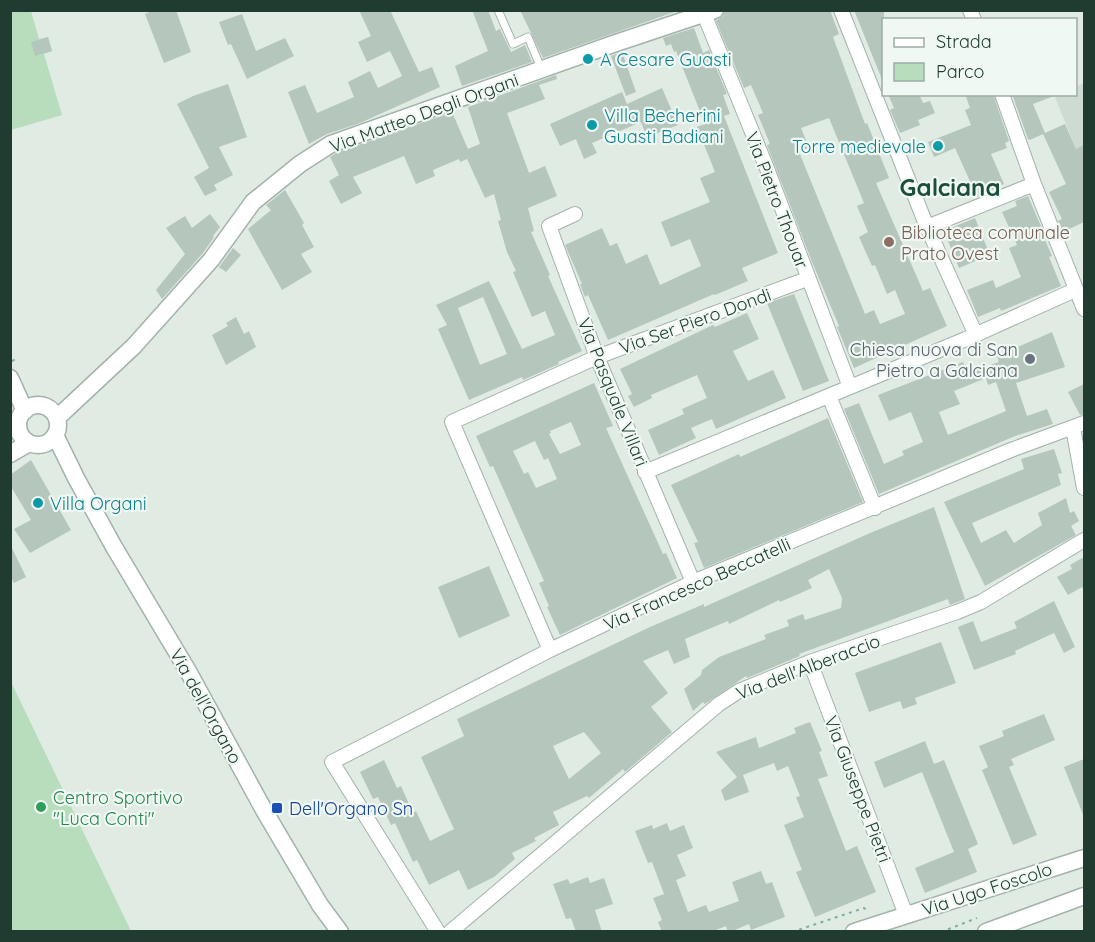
<svg xmlns="http://www.w3.org/2000/svg" width="1095" height="942" font-family="Quicksand,sans-serif">
<style>
.built{fill:#cedbd3}
.green{fill:#b8ddbd}
.building{fill:#b5c6bd;fill-rule:evenodd}
.lines{fill:none;stroke-linecap:round;stroke-linejoin:round}
.service-casing{stroke:#a3b3ab;stroke-width:9}
.minor-casing{stroke:#a3b3ab;stroke-width:16}
.tertiary-casing{stroke:#a3b3ab;stroke-width:19}
.path{stroke:#7faf9a;stroke-width:2;stroke-dasharray:3 4.5;stroke-linecap:butt}
.service{stroke:#fff;stroke-width:7}
.minor{stroke:#fff;stroke-width:14}
.tertiary{stroke:#fff;stroke-width:16}
.culture-dot{fill:#0f9aa8;stroke:#f0f8f3;stroke-width:2}
.education-dot{fill:#8d6e63;stroke:#f0f8f3;stroke-width:2}
.worship-dot{fill:#6b7280;stroke:#f0f8f3;stroke-width:2}
.leisure-dot{fill:#2e9e5b;stroke:#f0f8f3;stroke-width:2}
.transit-dot{fill:#1a4fb4;stroke:#f0f8f3;stroke-width:2}
.labels{text-anchor:middle;dominant-baseline:central;stroke-width:4.5;stroke-linejoin:round;paint-order:stroke}
.culture-label{font-size:18px;fill:#0d838f;stroke:#f0f8f3;text-anchor:start}
.street-label{font-size:18px;fill:#203c31;stroke:#f0f8f3}
.education-label{font-size:18px;fill:#785e54;stroke:#f0f8f3;text-anchor:start}
.worship-label{font-size:18px;fill:#5b616d;stroke:#f0f8f3;text-anchor:end}
.leisure-label{font-size:18px;fill:#27864d;stroke:#f0f8f3;text-anchor:start}
.transit-label{font-size:18px;fill:#164399;stroke:#f0f8f3;text-anchor:start}
.district-label{font-size:24px;font-weight:bold;fill:#1c4e3b;stroke:#f0f8f3}
</style>
<rect width="100%" height="100%" fill="#e0ebe4"/>
<!-- built -->
<path class="built" d="M1084 83V169L1055 97 1059 95 1076 94V87Z"/>
<!-- green -->
<path class="green" d="M11 11H31L39 39 48 37 52 51 44 54 62 115 11 130Z
M10 682H11L131 931H11Z"/>
<!-- building -->
<path class="building" d="M154 10H176L191 52 164 63 145 14Z
M359 10H390L419 72 432 67 440 87 360 123 327 134 309 144 288 92 305 85 317 113 354 97 348 82 370 71 378 88 402 76 390 51 367 62 358 42 371 36Z
M472 10H488L496 31 500 29 511 52 525 45 532 62 462 86 455 66 488 51Z
M520 10H680L543 58Z
M725 10H830L839 34 833 37 865 124 867 123 889 178 876 183 923 291 930 288 947 326 854 368 842 339 837 327 839 326 812 262 767 145 770 144 758 115 763 113 751 85 744 88 716 21 723 16ZM829 118 864 203 857 206 868 232 859 237 872 266 875 265 887 294 895 290 905 314 880 324 874 310 865 314 799 152 809 148 801 128Z
M854 10H884V82H883Z
M242 14 256 51 285 38 294 56 247 79 231 44 228 45 219 22Z
M694 28 703 53 709 50 727 94 723 95 730 114 724 116 778 253 742 268 748 281 715 295 714 294 608 340 588 295 585 297 580 284H582L565 245 602 228 610 246 617 243 626 264 647 254 660 285 701 266 690 239 671 247 661 222 710 202 700 178 715 172 697 127 705 124 676 51 674 52 671 44 666 46 663 38Z
M48 37 52 51 35 56 31 42Z
M622 52 636 92 626 96 611 56Z
M556 75 557 79 539 85 545 99 507 113 529 173 545 166 557 196 528 208 534 231 531 232 550 275 548 276 582 351 558 362 559 364 523 380 522 377 469 400 438 329 447 325 436 305 489 281 522 349 555 335 545 311 532 317 513 272 516 271 507 252 498 221 501 220 494 194 485 198 467 159 460 162 459 159 433 170 435 176 416 184 404 156 353 177 362 193 341 204 329 181 339 175 330 157 336 153 452 112 468 149 480 144 468 107ZM483 297 507 354 480 365 458 308Z
M228 84 247 137 219 147 233 175 214 185 217 190 205 196 194 177 209 168 177 104 193 96Z
M662 88 678 125 647 137 641 122 592 143 597 153 584 159 576 139 560 146 550 124 622 92 627 104Z
M888 94H919L923 103 930 101 935 113 918 120 920 125 900 133 890 110 894 108Z
M965 94H993L1009 141 1005 143 1007 148 991 154 1004 184 977 197 955 148 934 157 928 142 971 125 965 110 970 108Z
M1012 94H1054V96L1033 104 1045 133 1065 124 1076 149 1084 145V222L1063 232 1058 221 1062 219 1049 192 1066 184 1043 134 1030 140 1028 139Z
M285 190 304 223 302 225 314 247 301 254 312 272 282 290 248 229 271 210 266 205Z
M1028 196 1047 240H1045L1052 256 1049 257 1061 286 1001 311 1000 308 978 317 967 290 993 280 996 288 1021 277 1009 248 1017 245 1002 212 1017 206 1015 201Z
M210 214 220 227 213 236 214 237 203 253 162 299 156 290 185 254 166 228 185 216 192 228Z
M975 218 990 255 959 268 944 231Z
M233 248 241 255 226 272 219 267Z
M794 294 829 381 803 391 767 303Z
M747 313 759 339 733 351 748 381 773 370 786 398 716 429 712 419 691 428 696 438 659 455 648 430 684 414 682 409 707 398 697 375 651 395 652 398 634 407 628 396 632 394 620 369 713 325 715 327Z
M236 317 244 334 249 331 256 347 226 365 212 335 228 326 226 323Z
M1052 332 1065 367 1016 383 1027 416 1047 409 1053 424 1015 436 879 494 844 409 859 403 884 464 904 455 902 451 923 442 911 412 889 421 878 395 963 362 967 373 999 362 997 356ZM986 378 988 385 996 382 1006 411 948 435 939 412 960 404 954 391Z
M594 383 613 426 606 428 663 554 666 553 677 578 560 635 547 607 549 606 539 583 544 581 493 466 490 467 476 436ZM571 422 581 445 560 454 549 434 551 433 550 431ZM535 441 544 460 548 458 557 479 536 488 528 472 524 474 513 451Z
M1084 384V414L1080 415 1068 392Z
M828 418 863 502 704 568 694 543 698 542 671 485 739 454 740 457Z
M1054 449 1062 473 1058 474 1061 485 972 523 981 543 1006 530 1014 543 1042 525 1038 513 1066 498 1070 513 1074 511 1079 521 1071 526 1076 535 985 586 944 502 1024 469 1021 459Z
M31 460 71 530 30 553 14 529 31 520 10 485V475Z
M934 507 965 599 950 605 948 599 799 654 800 656 747 678 746 676 705 704 703 702 693 711 684 689 701 675 702 670 719 657 766 639 764 635 789 626 787 620 803 614 805 620 841 608 842 598 829 569 808 580 812 588 780 602 779 600 729 624 728 621 685 639 690 657 674 664 668 650 643 661 668 693 651 707 672 732 625 772 623 769 589 798 587 796 553 812 559 825 534 838 536 841 512 853 515 859 494 877 468 890 459 870 429 885 417 860 413 862 395 823 391 825 378 797 373 799 360 772 384 760 397 788 401 786 413 813 416 811 430 841 454 829 421 757 464 736 457 719 650 627 704 604V607L870 533ZM584 732 601 753 569 779 553 746Z
M10 544 26 577 14 583 10 575Z
M1084 557V591L1082 587 1068 595 1057 577 1072 569 1070 565Z
M489 566 510 616 459 638 438 587Z
M1054 601 1075 647 1064 653 1054 633 1015 651 1016 654 974 670 958 627 973 621 981 642 1017 628 1014 622Z
M941 642 956 683 915 698 917 704 903 709 900 701 869 712 855 673Z
M1044 714 1055 740 1011 759 1014 765 1009 767 1037 835 1013 845 982 770 988 767 979 746 1004 736 1002 731Z
M810 722 822 751 819 752 828 776 818 779 846 851 857 846 876 892 815 917 796 872 802 870 784 825 804 817 796 797 800 796 788 766 777 771 774 763 743 775 749 792 725 801 721 790 737 777 716 752 756 737 759 748 796 733 794 728Z
M925 741 934 764 944 760 978 844 968 849 977 872 925 893 915 868 954 852 922 772 884 788 874 762Z
M1084 759V817L1064 767Z
M667 823 670 831 684 825 693 848 677 855 686 876 676 880 688 912 706 905 709 912 739 901 732 882 761 871 766 884 772 882 785 917 751 930 749 924 730 932H728L726 926 711 932H662L658 922 662 920 653 898 664 894 652 862 648 863 635 831 652 825 653 829Z
M588 877 590 883 604 878 613 904 595 910 602 932H576L571 918 566 919 553 884 568 879 570 884Z"/>
<g class="lines">
<!-- service casing -->
<g class="service-casing">
<path id="service" d="M498 10 513 44 528 37 541 68"/>
</g>
<!-- minor casing -->
<g class="minor-casing">
<path id="minor" d="M841 10 927 227 976 335
M970 10 974 20
M704 14 766 166 850 387
M1002 94 1034 184 1084 309
M575 214 549 226 597 357 693 582
M927 227 1034 184
M829 396 875 508
M1073 428 1084 488
M645 472 966 339 1075 290
M550 650 452 422 597 357 807 279
M810 662 906 915
M438 932 332 762 550 650 693 582 1011 450 1084 423
M450 932 719 704 739 691 810 662 957 612 981 602 1084 540"/>
</g>
<!-- tertiary casing -->
<g class="tertiary-casing">
<path id="tertiary" d="M10 378 25 411
M18 425a20 20 0 1 1 40 0a20 20 0 1 1-40 0Z
M57 418 134 346 211 260 253 202 300 164 331 144 616 43 715 10
M55 435 76 478 114 547 188 671 265 812 320 905 340 932
M10 454 29 443
M854 932 1084 858
M986 932 1084 896"/>
</g>
<!-- path -->
<path class="path" d="M10 353 14 360 10 362
M792 932 864 908 868 911
M941 932 977 918"/>
<!-- service -->
<use href="#service" class="service"/>
<!-- minor -->
<use href="#minor" class="minor"/>
<!-- tertiary -->
<use href="#tertiary" class="tertiary"/>
</g>
<!-- markers -->
<g class="culture-dot">
<circle cx="588" cy="59" r="6"/>
<circle cx="592" cy="125" r="6"/>
<circle cx="938" cy="146" r="6"/>
<circle cx="38" cy="503" r="6"/>
</g>
<circle class="education-dot" cx="889" cy="242" r="6"/>
<circle class="worship-dot" cx="1030" cy="359" r="6"/>
<circle class="leisure-dot" cx="41" cy="807" r="6"/>
<rect class="transit-dot" x="271" y="802" width="12" height="12" rx="3"/>
<g class="labels">
<!-- culture labels -->
<g class="culture-label">
<text x="600" y="59">A Cesare Guasti</text>
<text x="604" y="115">Villa Becherini<tspan x="604" dy="21">Guasti Badiani</tspan></text>
<text x="926" y="146" text-anchor="end">Torre medievale</text>
<text x="50" y="503">Villa Organi</text>
</g>
<!-- street labels -->
<g class="street-label">
<text transform="translate(424 113) rotate(-20)">Via Matteo Degli Organi</text>
<text transform="translate(777 200) rotate(69)">Via Pietro Thouar</text>
<text transform="translate(695 321) rotate(-20)">Via Ser Piero Dondi</text>
<text transform="translate(613 392) rotate(68)">Via Pasquale Villari</text>
<text transform="translate(697 584) rotate(-24)">Via Francesco Beccatelli</text>
<text transform="translate(808 667) rotate(-21)">Via dell'Alberaccio</text>
<text transform="translate(206 706) rotate(61)">Via dell'Organo</text>
<text transform="translate(858 789) rotate(69)">Via Giuseppe Pietri</text>
<text transform="translate(987 889) rotate(-18)">Via Ugo Foscolo</text>
</g>
<!-- education labels -->
<g class="education-label">
<text x="901" y="232">Biblioteca comunale<tspan x="901" dy="21">Prato Ovest</tspan></text>
</g>
<!-- worship labels -->
<g class="worship-label">
<text x="1018" y="349">Chiesa nuova di San<tspan x="1018" dy="21">Pietro a Galciana</tspan></text>
</g>
<!-- leisure labels -->
<g class="leisure-label">
<text x="53" y="797">Centro Sportivo<tspan x="53" dy="21">"Luca Conti"</tspan></text>
</g>
<!-- transit labels -->
<g class="transit-label">
<text x="289" y="808">Dell'Organo Sn</text>
</g>
<!-- district labels -->
<g class="district-label">
<text x="950" y="187">Galciana</text>
</g>
</g>
<!-- border -->
<rect width="1095" height="942" fill="none" stroke="#203c31" stroke-width="24"/>
<!-- legend -->
<rect x="882" y="18" width="195" height="78" fill="#f0f8f3" stroke="#9dada5" stroke-width="1.5"/>
<rect x="894" y="38" width="30" height="9" fill="#ffffff" stroke="#9dada5" stroke-width="1.5"/>
<text x="936" y="48" font-size="18" fill="#203c31">Strada</text>
<rect x="894" y="63" width="30" height="18" fill="#b8ddbd" stroke="#9dada5" stroke-width="1.5"/>
<text x="936" y="78" font-size="18" fill="#203c31">Parco</text>
</svg>
